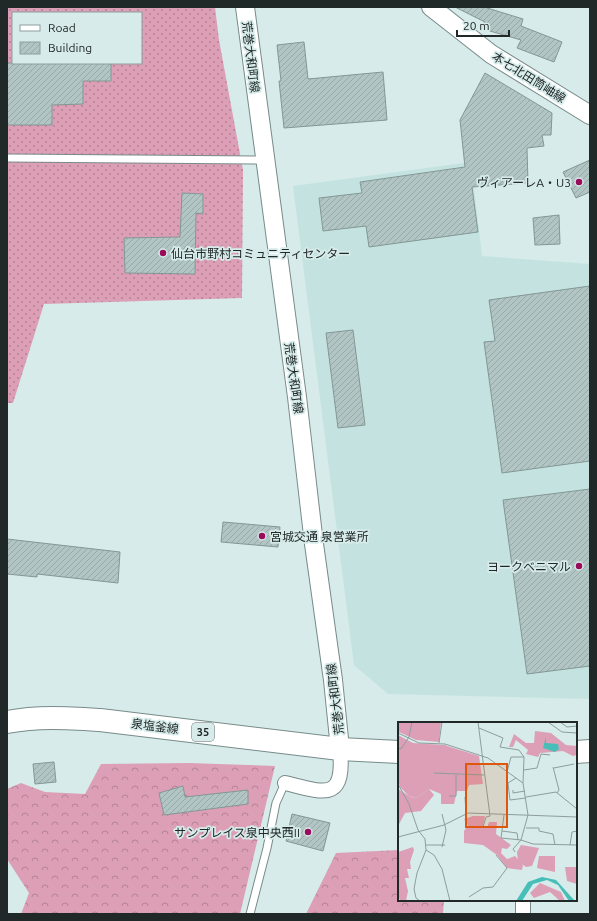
<svg xmlns="http://www.w3.org/2000/svg" width="597" height="921" font-family="Ubuntu,'Noto Sans JP',sans-serif">
<style>
.built{fill:#c4e3e0}
.grass{fill:url(#grass-dots);fill-rule:evenodd}
.forest{fill:url(#forest-crowns)}
.building{fill:url(#building-hatch);stroke:#839795}
.lines{fill:none;stroke-linecap:round;stroke-linejoin:round}
.service-casing{stroke:#788b8a;stroke-width:9}
.minor-casing{stroke:#788b8a;stroke-width:16}
.tertiary-casing{stroke:#788b8a;stroke-width:20}
.primary-casing{stroke:#788b8a;stroke-width:24}
.service{stroke:#fff;stroke-width:7}
.minor{stroke:#fff;stroke-width:14}
.tertiary{stroke:#fff;stroke-width:18}
.primary{stroke:#fff;stroke-width:22}
.poi-dot{fill:#9b0b5a;stroke:#d6ebea;stroke-width:1.5}
.labels{text-anchor:middle;dominant-baseline:central;stroke-width:3.5;stroke-linejoin:round;paint-order:stroke}
.shield{fill:#d6ebea;stroke:#576362;stroke-width:1}
.shield-label{font-size:11px;font-weight:bold;fill:#212928}
.street-label{font-size:12px;fill:#212928;stroke:#d6ebea}
.poi-label{font-size:12px;fill:#212928;stroke:#d6ebea;text-anchor:end}
.inset-road{fill:none;stroke:#8e9d9c;stroke-width:1}
.view{fill:#de570d;fill-opacity:0.15;stroke:#de570d;stroke-width:2}
.inset-edge{fill:none;stroke:#212928;stroke-width:2}
</style>
<defs>
<pattern id="grass-dots" width="8" height="8" patternUnits="userSpaceOnUse"><rect width="8" height="8" fill="#dd9fb5"/><path d="M2 2h.1M6 6h.1" fill="none" stroke="#b38293" stroke-width="1.8" stroke-linecap="round"/></pattern>
<pattern id="forest-crowns" width="20" height="18" patternUnits="userSpaceOnUse"><rect width="20" height="18" fill="#dd9fb5"/><path d="M2 6a3 3 0 1 1 6 0M12 15a3 3 0 1 1 6 0" fill="none" stroke="#b38293"/></pattern>
<pattern id="building-hatch" width="6" height="6" patternUnits="userSpaceOnUse"><rect width="6" height="6" fill="#b1c5c4"/><path d="M-1 1l2-2M0 6l6-6M5 7l2-2" fill="none" stroke="#98a9a8"/></pattern>
</defs>
<rect width="100%" height="100%" fill="#d6ebea"/>
<!-- built -->
<path class="built" d="M471 162 482 256 590 264V699L388 694 354 665 293 186Z"/>
<!-- grass -->
<path class="grass" d="M7 7H215L219 40 243 170 242 298 44 304 13 403H7ZM13 13H141V63H13Z"/>
<!-- forest -->
<path class="forest" d="M189 763 275 766 240 914H21L29 893 7 859V789L21 783 45 792 85 794 101 764Z
M399 850V900H444L443 914H306L336 853Z"/>
<!-- building -->
<path class="building" d="M455 7H484L523 19 521 26 562 42 554 62 517 48 521 40 483 29 485 22Z
M304 42 308 79 383 72 387 120 284 128 279 81H281L277 45Z
M7 63H111V81H83V104L52 105V125H7Z
M485 73 552 113 551 135H542L544 146 527 148 528 183 472 187 478 232 369 247 366 226 323 231 319 198 362 193 360 182 465 167 460 120Z
M590 160V192L576 198 563 172Z
M182 193 203 194V214L196 213 195 274 125 273 124 238 180 237Z
M559 215 560 244 535 245 533 218Z
M590 286V461L502 473 484 342 495 341 489 300Z
M353 330 365 425 338 428 326 333Z
M590 489V666L527 674 503 500Z
M223 522 280 527 278 547 221 542Z
M7 539 120 552 118 583 37 574V577L7 574Z
M54 762 56 782 35 784 33 764Z
M183 786 185 797 248 790V804L164 815 159 793Z
M292 814 330 823 323 851 286 841Z"/>
<g class="lines">
<!-- service casing -->
<g class="service-casing">
<path id="service" d="M7 158 264 160
M250 914 267 848 276 803 285 783"/>
</g>
<!-- minor casing -->
<g class="minor-casing">
<path id="minor" d="M285 783C325 793 345 802 340 749
M523 914V900"/>
</g>
<!-- tertiary casing -->
<g class="tertiary-casing">
<path id="tertiary" d="M245 7 297 397 314 544 333 680 340 749
M431 7 491 54 590 115"/>
</g>
<!-- primary casing -->
<g class="primary-casing">
<path id="primary" d="M7 722C38 716 68 718 100 720L340 749 399 752
M576 752 590 751"/>
</g>
<!-- service -->
<use href="#service" class="service"/>
<!-- minor -->
<use href="#minor" class="minor"/>
<!-- tertiary -->
<use href="#tertiary" class="tertiary"/>
<!-- primary -->
<use href="#primary" class="primary"/>
</g>
<!-- markers -->
<g class="poi-dot">
<circle cx="579" cy="182" r="4"/>
<circle cx="163" cy="253" r="4"/>
<circle cx="262" cy="536" r="4"/>
<circle cx="579" cy="566" r="4"/>
<circle cx="308" cy="832" r="4"/>
</g>
<g class="labels">
<!-- shield labels -->
<rect class="shield" x="192" y="723" width="22" height="18" rx="3"/>
<g class="shield-label">
<text x="203" y="732">35</text>
</g>
<!-- street labels -->
<g class="street-label">
<text transform="translate(251 57) rotate(83)">荒巻大和町線</text>
<text transform="translate(529 77) rotate(32)">本七北田筒岫線</text>
<text transform="translate(294 378) rotate(82)">荒巻大和町線</text>
<text transform="translate(335 699) rotate(-97)">荒巻大和町線</text>
<text transform="translate(155 726) rotate(7)">泉塩釜線</text>
</g>
<!-- poi labels -->
<g class="poi-label">
<text x="571" y="182">ヴィアーレA・U3</text>
<text x="171" y="253" text-anchor="start">仙台市野村コミュニティセンター</text>
<text x="270" y="536" text-anchor="start">宮城交通 泉営業所</text>
<text x="571" y="566">ヨークベニマル</text>
<text x="300" y="832">サンプレイス泉中央西II</text>
</g>
</g>
<!-- overview -->
<g transform="translate(398 722)">
<rect width="179" height="179" fill="#d6ebea"/>
<path d="M0 13 15 21 46 23 81 34 85 62 71 63 69 69H59L56 82H43V72L31 67 18 76 11 74 2 65 0 58Z" fill="#dd9fb5"/>
<path d="M137 9 153 11 168 23 179 24V33L175 34 165 29 142 31 140 35 128 32 130 28 118 18 115 25H111L116 12 128 21H136ZM0 67 13 75 18 76 31 67 36 73 23 89 7 91 0 104ZM75 94H87L85 105 89 106 91 100H99L98 112 113 123 109 127 104 126 103 131 109 137 117 134 125 143 124 148 109 146 99 133 85 123 66 121V109L70 103 66 97ZM15 125 16 128 12 140 13 147H9L11 156H7L10 169 8 179H3L0 175V130ZM142 161 163 170 167 179H162L152 170 136 176 132 171Z" fill="#dd9fb5"/>
<path d="M0 0H43L41 20 18 18 1 10ZM32 23H48V30L32 31ZM59.5 35a5.5 5.5 0 1 1 11 0a5.5 5.5 0 1 1-11 0ZM32 32H48V39H32ZM37 55H57L56 69 37 68ZM123 123 141 126 134 144 128 145 120 139 119 130ZM141 134H157V150L139 146ZM167 145H179V162L169 159Z" fill="#dd9fb5"/>
<path d="M148 15V21L160 22 161 27 157 30 145 26ZM144 155 158 158 177 179H171L160 163 149 158 135 162 124 179H118L130 160Z" fill="#47beb8"/>
<path class="inset-road" d="M80 0 92 94 88 95 85 105M150 0 164 10 179 11M162 0 169 5 179 4M81 6 105 16 102 25 121 28 126 35M0 11 21 21 47 22 90 36 125 61 130 93 123 118 135 122 179 123M41 21 44 0M0 26 3 27 11 15 14 0M155 45 161 68 159 71M156 46 176 42M126 48 139 46 143 32 152 33M109 50 113 35H126L125 61M36 51 86 53M118 56 110 61 112 78 128 76M0 62 11 82 20 108 27 117 28 128 36 133 44 147 52 179M115 68V71L127 69M51 74H58V53M67 75 68 91M128 75 158 70 179 87M106 93 103 116 123 118M128 106H141V109L155 112 157 123M104 109 119 111 120 118M0 115 46 103 70 91 179 95M28 123H47M172 123 174 110 179 109M44 125 48 108 44 92M117 130 115 127 123 118M71 175 85 166 95 165 109 146 98 133M22 179 18 176 16 167 19 151 28 128"/>
<path class="view" d="M68 42H109V105H68Z"/>
<rect width="179" height="179" class="inset-edge"/>
</g>
<!-- border -->
<rect width="597" height="921" fill="none" stroke="#212928" stroke-width="16"/>
<!-- legend -->
<rect x="12" y="12" width="130" height="52" fill="#d6ebea" stroke="#8e9d9c"/>
<rect x="20" y="25" width="20" height="6" fill="#ffffff" stroke="#8e9d9c"/>
<text x="48" y="32" font-size="12" fill="#212928">Road</text>
<rect x="20" y="42" width="20" height="12" fill="url(#building-hatch)" stroke="#8e9d9c"/>
<text x="48" y="52" font-size="12" fill="#212928">Building</text>
<!-- scale -->
<path d="M457 30v6h52v-6" fill="none" stroke="#212928" stroke-width="2"/>
<text x="463" y="30" font-size="12" fill="#212928" stroke="#d6ebea" stroke-width="3" paint-order="stroke">20 m</text>
</svg>
